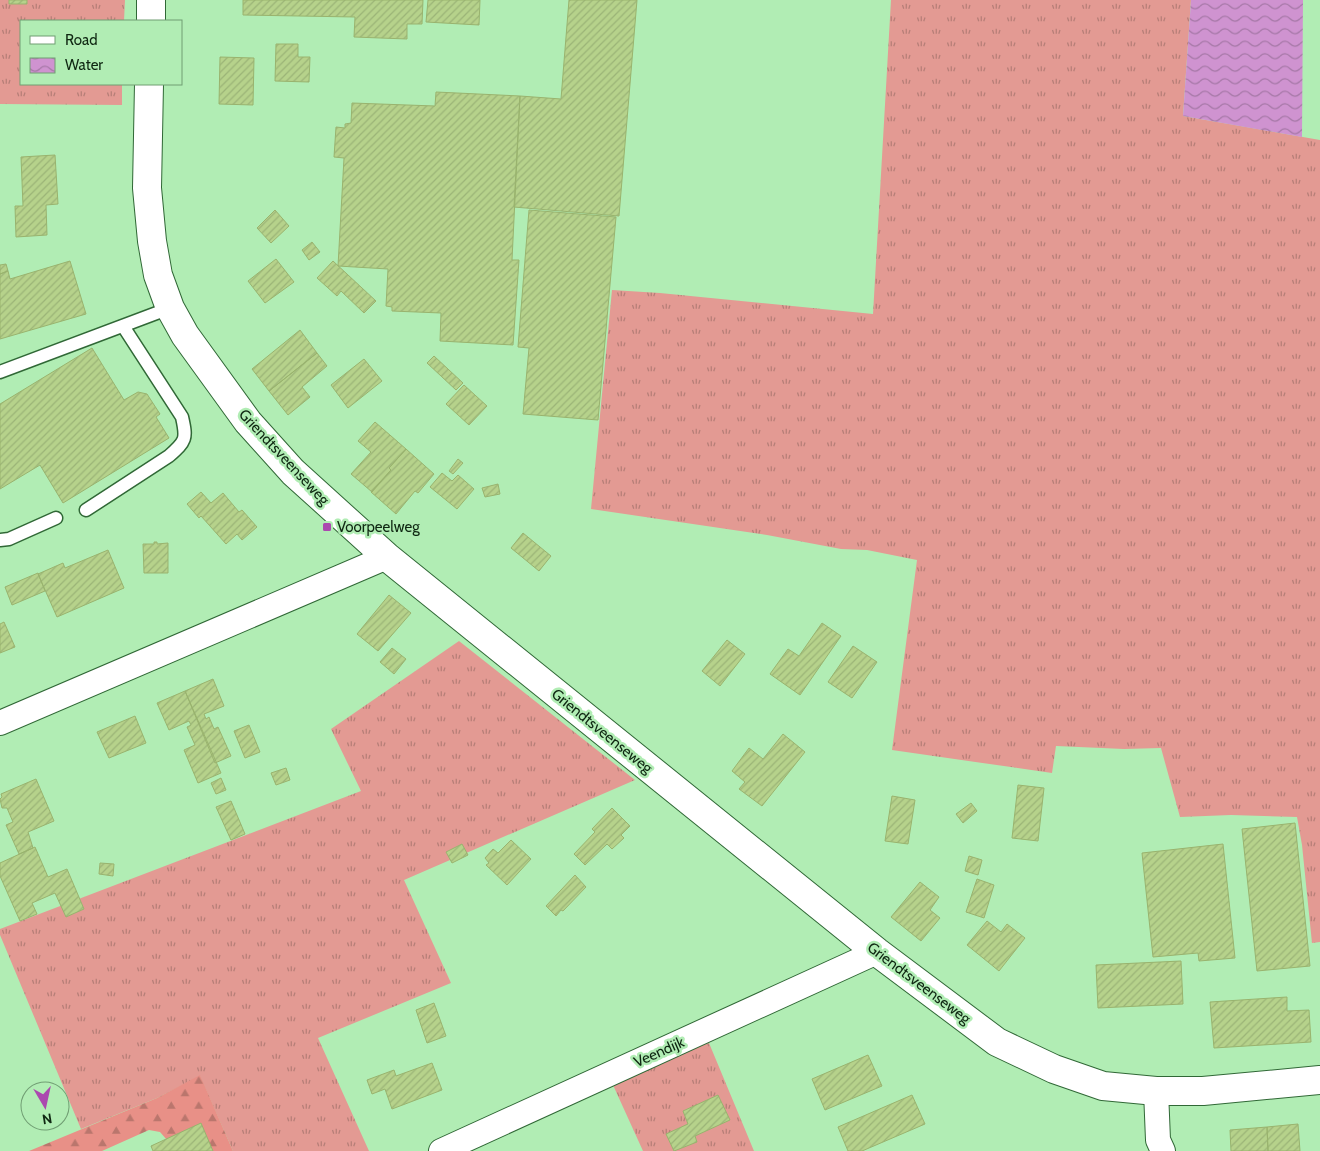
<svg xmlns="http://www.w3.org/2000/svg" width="1320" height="1151" font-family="Cabin,sans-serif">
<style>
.grass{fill:url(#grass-tufts)}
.forest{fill:url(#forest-firs)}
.water{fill:url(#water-waves)}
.building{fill:url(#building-hatch);stroke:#99b36e}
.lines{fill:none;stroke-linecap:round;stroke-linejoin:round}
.service-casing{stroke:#306836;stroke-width:15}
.minor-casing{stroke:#306836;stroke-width:26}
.tertiary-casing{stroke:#306836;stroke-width:30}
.service{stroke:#fff;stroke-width:12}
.minor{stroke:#fff;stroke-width:24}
.tertiary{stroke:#fff;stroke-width:28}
.poi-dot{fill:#ab49af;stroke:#b1edb4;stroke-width:2}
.labels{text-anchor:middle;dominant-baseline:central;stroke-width:5;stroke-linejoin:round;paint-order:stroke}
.street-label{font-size:15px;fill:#0f2712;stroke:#b1edb4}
.poi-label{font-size:15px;fill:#0f2712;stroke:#b1edb4;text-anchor:start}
</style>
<defs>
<pattern id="grass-tufts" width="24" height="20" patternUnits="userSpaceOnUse" patternTransform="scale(1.25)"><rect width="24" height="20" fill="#e39a93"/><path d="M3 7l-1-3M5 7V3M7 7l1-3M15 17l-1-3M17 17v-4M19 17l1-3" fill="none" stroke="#b67e77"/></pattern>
<pattern id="forest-firs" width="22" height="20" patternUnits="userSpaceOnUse" patternTransform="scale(1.25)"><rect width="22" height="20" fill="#e89087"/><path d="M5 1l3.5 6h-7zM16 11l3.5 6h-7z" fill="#ba766d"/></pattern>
<pattern id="water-waves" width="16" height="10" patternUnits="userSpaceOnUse" patternTransform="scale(1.25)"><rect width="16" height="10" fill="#cf93d0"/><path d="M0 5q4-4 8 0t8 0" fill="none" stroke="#a678a7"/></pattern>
<pattern id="building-hatch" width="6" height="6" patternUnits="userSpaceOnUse" patternTransform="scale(1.25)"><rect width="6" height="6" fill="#b6d28b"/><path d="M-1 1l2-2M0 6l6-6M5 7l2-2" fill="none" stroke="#9bb477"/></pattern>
</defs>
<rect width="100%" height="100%" fill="#b1edb4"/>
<!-- grass -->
<path class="grass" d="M0 0H125L124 21H21V84H122V105L0 104Z
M891 0H1191L1183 116 1320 140V942L1312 943 1302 845 1297 817 1231 815 1180 817 1161 748 1124 749 1056 746 1052 773 892 750 917 560 867 550 841 549 767 535 591 509 612 290 660 293 873 314Z
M459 641 635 780 404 880 451 983 318 1038 369 1151H233L200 1076 157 1098 81 1129 0 935V929L361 791 331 729Z
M709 1043 754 1151H643L613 1085 691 1049Z"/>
<!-- forest -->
<path class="forest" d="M200 1075 233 1151H172L167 1140 160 1132 149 1130 102 1151H29L157 1098Z"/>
<!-- water -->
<path class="water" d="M1191 0H1303L1302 137 1183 116Z"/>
<!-- building -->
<path class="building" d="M9 0H27V4H9Z
M243 0H423L422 24H407V39L354 37 355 17 243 15Z
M428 0H480L479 25 426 22Z
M569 0H637L619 216 514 207 520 96 561 99Z
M276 44H298V57H310L309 82 275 81Z
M220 57 254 58 253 105 219 104Z
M436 92 520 96 512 260H519L513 345 440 341 441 313 392 311V307L386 306 388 269 338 266 344 158 334 157 336 127 345 128V124L351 123 352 103 435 106Z
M55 155 58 204 46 205 47 235 16 237 15 206H23L21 157Z
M275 210 289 226 271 243 257 228Z
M529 210 616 217 598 420 523 414 529 348 518 347Z
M312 242 320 252 309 260 302 250Z
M276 259 294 282 265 303 248 281Z
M70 261 86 314 0 339V274L8 271 10 279Z
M333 261 376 301 364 313 341 291 337 296 317 278Z
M6 264 8 271 0 274V265Z
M300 330 317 353 269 391 252 369Z
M92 348 124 400 138 392 147 394 160 414 156 417 169 438 63 503 40 465 0 489V404Z
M317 353 327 366 302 387 310 397 288 415 269 391Z
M434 356 463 383 456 390 427 363Z
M364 359 382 381 348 408 331 385Z
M464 385 487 406 469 425 446 404Z
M375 422 406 449 389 468 391 470 372 492 351 474 371 452 358 441Z
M406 449 434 474 418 493 415 491 396 514 371 492 391 470 389 468Z
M458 459 463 463 453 474 449 471Z
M442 473 452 481 458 475 474 489 457 509 430 487Z
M498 484 500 494 485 497 482 488Z
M201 492 211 503 223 493 239 512 242 510 257 527 242 540 237 534 226 544 201 516 199 518 187 504Z
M523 533 551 556 539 571 511 548Z
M154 542H157V544L168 543V573H144L143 544H154Z
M108 550 124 588 57 617 38 574 63 563 65 568Z
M38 573 45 591 12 605 5 587Z
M389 595 411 613 378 651 357 634Z
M4 622 15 647 0 653V624Z
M822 623 841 636 800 695 770 674 788 649 799 656Z
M727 640 745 654 720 686 702 671Z
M853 646 877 662 852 698 828 682Z
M392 648 406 659 394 674 380 662Z
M213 679 224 706 204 714 206 719 209 717 214 729 218 727 231 756 215 763 185 691Z
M185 691 221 773 198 783 184 750 195 745 187 727 191 725 189 721 169 730 157 703Z
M135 716 146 743 109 758 97 732Z
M249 725 260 752 245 758 234 731Z
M783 734 805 752 762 806 739 789 745 782 732 771 749 748 763 759Z
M286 768 290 780 276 785 271 773Z
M221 778 226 790 216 794 211 783Z
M36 779 54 821 28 832 33 848 19 854 6 825 13 822 7 808H2L0 799 2 797 1 794Z
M1018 785 1044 788 1038 841 1012 838Z
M892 796 915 800 908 844 885 841Z
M231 801 245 834 231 840 216 807Z
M971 803 977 811 963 823 956 814Z
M612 808 630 826 621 835 624 838 612 849 607 844 585 865 574 854 595 832 592 829Z
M1295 823 1310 966 1257 971 1242 829Z
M511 840 531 859 507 885 486 865 489 863 485 858 493 849 498 853Z
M462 844 468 855 452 863 446 852Z
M1223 844 1235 958 1199 961 1198 953 1153 957 1142 853Z
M35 847 48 877 67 869 84 909 66 917 55 893 32 903 37 914 20 921 0 876V863Z
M969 856 982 860 978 875 965 871Z
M100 863 114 864 113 876 99 874Z
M575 875 586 887 563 911 561 910 556 916 546 906Z
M977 879 994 885 984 918 966 912Z
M920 882 939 897 930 910 940 918 921 941 891 917Z
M987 921 1001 932 1007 924 1025 938 999 971 967 945Z
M1181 961 1183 1004 1098 1008 1096 965Z
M1287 997V1011L1309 1010 1311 1042 1214 1048 1210 1002Z
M434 1003 446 1036 427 1043 416 1010Z
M868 1055 882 1086 825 1110 812 1079Z
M432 1063 442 1090 392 1109 385 1089 372 1094 367 1080 394 1070 396 1076Z
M718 1095 730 1120 695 1136 697 1142 674 1151 666 1134 688 1124 683 1111Z
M912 1095 925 1124 862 1151H848L838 1127Z
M201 1123 213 1151H153L151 1146Z
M1298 1124 1300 1151H1268L1267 1127Z
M1267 1127 1268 1151H1231L1230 1130Z"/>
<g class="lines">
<!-- service casing -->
<g class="service-casing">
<path id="service" d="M0 372 170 308
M86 510 169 456C186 441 187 439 182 417L123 326
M0 540 9 539 56 518"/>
</g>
<!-- minor casing -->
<g class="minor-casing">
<path id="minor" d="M0 723 387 557
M1156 1091 1158 1140 1163 1151
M441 1151 877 952"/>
</g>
<!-- tertiary casing -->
<g class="tertiary-casing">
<path id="tertiary" d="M151 21V0
M149 84 147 188 152 241 158 275 170 308 185 335 248 422 293 472 387 557 877 952 997 1042 1054 1069 1103 1086 1156 1091H1203L1320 1080"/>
</g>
<!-- service -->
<use href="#service" class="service"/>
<!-- minor -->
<use href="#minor" class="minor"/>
<!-- tertiary -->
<use href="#tertiary" class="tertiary"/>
</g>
<!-- markers -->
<rect class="poi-dot" x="322" y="522" width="10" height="10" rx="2.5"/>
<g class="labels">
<!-- street labels -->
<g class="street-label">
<text transform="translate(284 457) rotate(47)">Griendtsveenseweg</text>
<text transform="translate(602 731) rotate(39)">Griendtsveenseweg</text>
<text transform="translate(919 983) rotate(37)">Griendtsveenseweg</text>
<text transform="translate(659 1052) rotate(-24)">Veendijk</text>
</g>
<!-- poi labels -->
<g class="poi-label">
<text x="337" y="527">Voorpeelweg</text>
</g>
</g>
<!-- legend -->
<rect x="20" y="20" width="162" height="65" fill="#b1edb4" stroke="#709e73"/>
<rect x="30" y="36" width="25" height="8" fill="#ffffff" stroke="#709e73"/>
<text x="65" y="45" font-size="15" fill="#0f2712">Road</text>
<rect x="30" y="58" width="25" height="15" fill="url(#water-waves)" stroke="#709e73"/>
<text x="65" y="70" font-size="15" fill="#0f2712">Water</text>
<!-- north arrow -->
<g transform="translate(45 1106) rotate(171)"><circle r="24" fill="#b1edb4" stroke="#709e73"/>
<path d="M0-4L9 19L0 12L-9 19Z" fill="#ab49af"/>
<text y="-8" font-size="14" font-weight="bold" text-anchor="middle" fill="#0f2712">N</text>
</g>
</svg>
